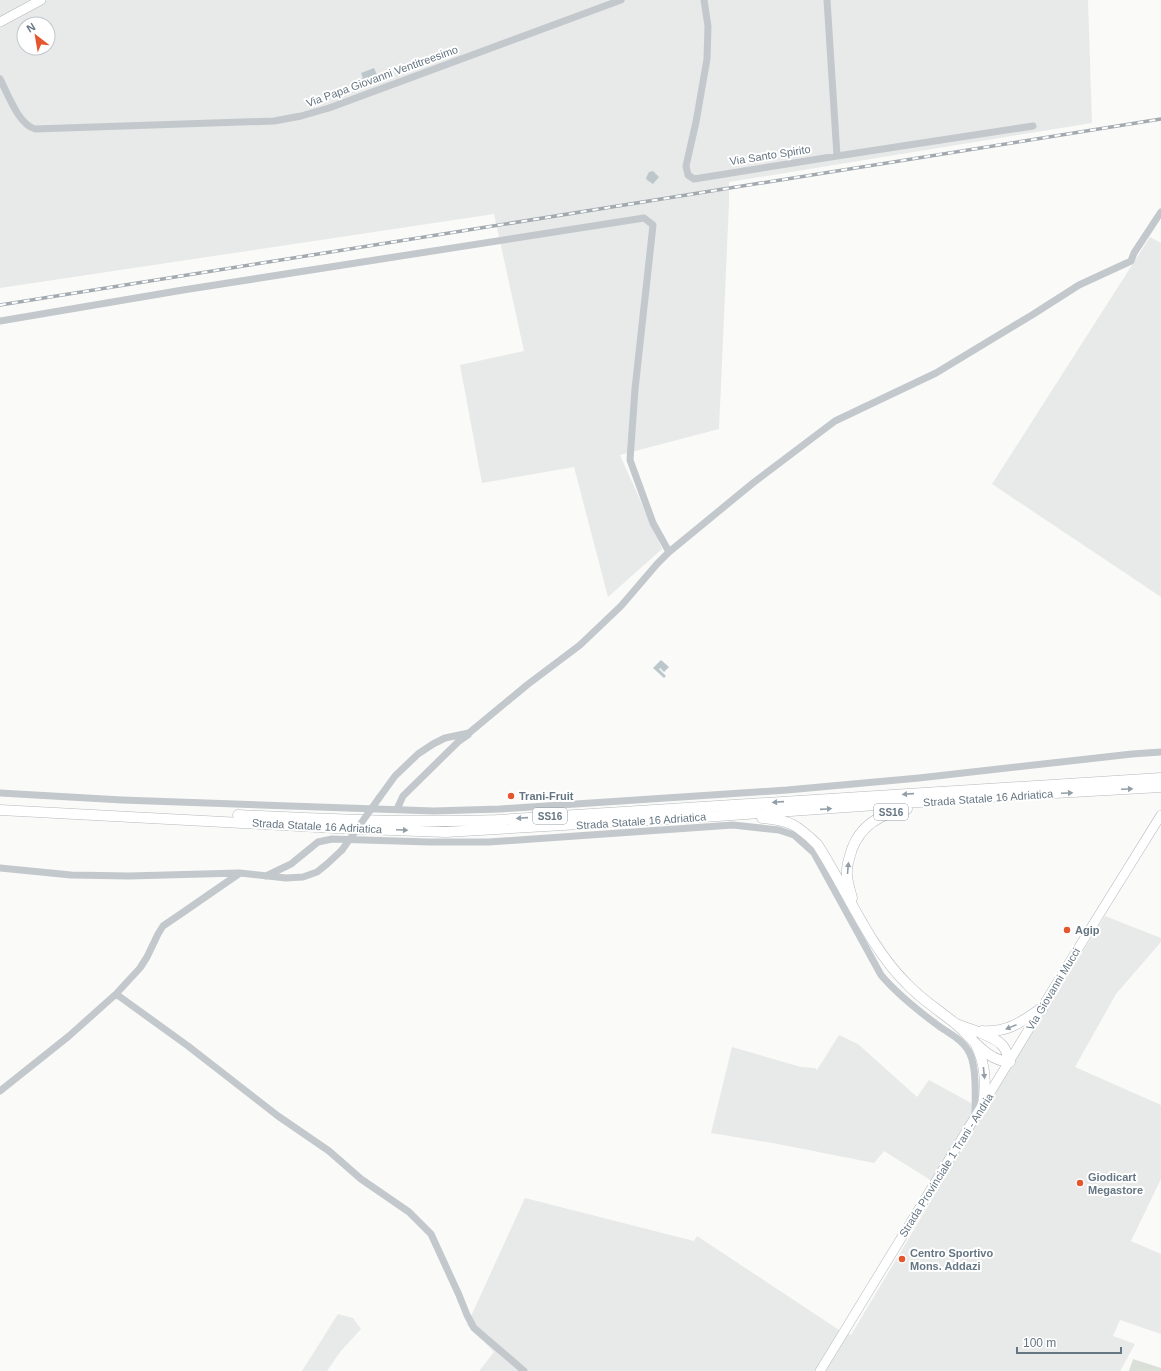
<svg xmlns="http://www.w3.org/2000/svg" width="1161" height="1371" font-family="Helvetica,sans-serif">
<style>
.built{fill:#e8e9e9;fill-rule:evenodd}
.green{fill:#dadfd7}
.water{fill:#bbc7cb}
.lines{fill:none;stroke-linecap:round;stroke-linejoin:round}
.major-casing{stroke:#b5babe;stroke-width:10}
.highway-casing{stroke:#b4b9bd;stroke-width:11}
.minor{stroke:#c3c8cc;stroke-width:7}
.major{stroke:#fff;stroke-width:9}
.highway{stroke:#fff;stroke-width:10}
.rail-casing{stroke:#a2aab0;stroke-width:3.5}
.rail{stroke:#fff;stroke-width:2;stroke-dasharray:6;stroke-linecap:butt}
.minor-bridge{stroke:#c3c8cc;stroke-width:7}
.oneway{fill:#939fa8}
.poi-dot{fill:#e4572e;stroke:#fff;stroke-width:1.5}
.labels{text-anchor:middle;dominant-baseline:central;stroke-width:4;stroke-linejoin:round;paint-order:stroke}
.shield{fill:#fff;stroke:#939fa8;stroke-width:1}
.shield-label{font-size:10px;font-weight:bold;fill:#657683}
.street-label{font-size:11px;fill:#657683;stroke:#fff}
.poi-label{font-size:11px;font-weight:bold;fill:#657683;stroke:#fff;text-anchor:start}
</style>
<rect width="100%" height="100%" fill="#fafaf8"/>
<!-- built -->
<path class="built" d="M0 0H1088L1092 123 729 182V203L719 429 620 455 662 549 608 597 574 467 482 483 460 365 524 351 494 214 0 288ZM24 24H48V48H24Z
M1150 237 1161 243V597L992 484Z
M1105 916 1161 938V942L1116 994 1075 1067 1161 1105V1179L1131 1241 1161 1254V1334L1120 1320 1113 1336 1135 1344 1120 1371H479L494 1352 467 1325 525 1198 694 1241 697 1236 839 1330 851 1335 940 1186 884 1151 874 1163 778 1144 711 1133 732 1047 801 1067 815 1068 817 1070 839 1035 858 1044 917 1097 929 1080 984 1110Z
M338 1314 353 1318 361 1329 340 1352 327 1371H302Z"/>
<!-- green -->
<path class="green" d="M1133 1359 1161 1368V1371H1129Z"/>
<!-- water -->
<path class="water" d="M374 68 378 77 356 85 355 81 363 78 361 73Z
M653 171 659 177 653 184 647 180 646 178 649 172Z
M661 660 669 667 664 672 660 668 659 669 666 676 664 678 653 668Z"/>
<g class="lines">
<!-- major casing -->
<g class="major-casing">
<path id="major" d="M0 22 41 0
M820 1371 1071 960 1161 815"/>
</g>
<!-- highway casing -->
<g class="highway-casing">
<path id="highway" d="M0 810 336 828 446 832 718 816 1005 796 1161 787
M238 815C324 819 411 823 497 820L1161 778
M762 818C790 820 797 825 817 844 846 888 869 947 907 984 922 1000 940 1011 956 1024 972 1038 987 1061 1010 1062 1008 1056 1006 1049 1002 1045 993 1035 969 1029 956 1024
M852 898C850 890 846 879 847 871 847 863 850 856 852 849 861 825 881 813 907 809
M982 1031C1008 1033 1023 1021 1043 1007
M976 1045C986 1065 986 1084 983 1106"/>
</g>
<!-- minor -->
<path class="minor" d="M704 0 708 26 707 59 696 122 686 166 688 175 694 179 837 156 1033 126
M827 0 837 156
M0 79C8 94 18 124 35 129L274 121 301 116 329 108 621 0
M0 321 183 290 644 218 653 225 635 389 630 460 653 523 669 552
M0 793 122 800 434 811 500 809 787 790 919 778 1132 754 1161 752
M379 798 395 776 418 754 433 744 445 738 469 733 527 685 580 645 621 606 657 564 669 552 753 483 835 421 936 373 1032 315 1079 285 1131 261 1134 253 1161 212
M397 809 403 796 458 742 468 735
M0 868 71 875 129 876 239 873
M266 876 291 864 318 842 332 839 429 842H489L733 825 779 830 794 835 814 853 881 975C897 994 916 1009 936 1024 948 1033 963 1039 970 1054 977 1069 975 1100 975 1118
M116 994 188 1046 278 1116 329 1151 361 1179 409 1212 431 1234 459 1295 467 1315 474 1328 524 1371
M0 1091 69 1036 116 994 140 968 147 957 158 934 163 926 185 911 240 873 286 878 303 877 317 872 327 864 342 850"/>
<!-- major -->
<use href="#major" class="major"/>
<!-- highway -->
<use href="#highway" class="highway"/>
<!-- rail casing -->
<g class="rail-casing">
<path id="rail" d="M0 305 1161 119"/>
</g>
<!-- rail -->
<use href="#rail" class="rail"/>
<!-- minor-bridge -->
<path class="minor-bridge" d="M342 850 379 798"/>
</g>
<!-- one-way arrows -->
<defs><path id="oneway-solid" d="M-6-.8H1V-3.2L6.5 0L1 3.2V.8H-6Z"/></defs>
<g class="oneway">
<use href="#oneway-solid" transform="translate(1127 789) rotate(-3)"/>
<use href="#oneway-solid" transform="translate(1067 793) rotate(-3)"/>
<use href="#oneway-solid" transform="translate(908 794) rotate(176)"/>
<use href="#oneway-solid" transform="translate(778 802) rotate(176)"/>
<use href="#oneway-solid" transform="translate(826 809) rotate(-4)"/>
<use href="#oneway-solid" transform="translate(522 818) rotate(176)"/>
<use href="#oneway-solid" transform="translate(402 830) rotate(2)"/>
<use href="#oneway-solid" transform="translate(848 868) rotate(-85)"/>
<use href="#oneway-solid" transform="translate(1011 1027) rotate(158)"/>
<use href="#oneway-solid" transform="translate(984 1073) rotate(84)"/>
</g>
<!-- markers -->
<g class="poi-dot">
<circle cx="511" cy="796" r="4"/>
<circle cx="1067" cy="930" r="4"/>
<circle cx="1080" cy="1183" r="4"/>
<circle cx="902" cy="1259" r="4"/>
</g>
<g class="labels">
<!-- shield labels -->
<g class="shield">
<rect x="874" y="804" width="34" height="16" rx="3"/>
<rect x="533" y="808" width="34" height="16" rx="3"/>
</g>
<g class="shield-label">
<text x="891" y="812">SS16</text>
<text x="550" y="816">SS16</text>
</g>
<!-- street labels -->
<g class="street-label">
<text transform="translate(382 76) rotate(-20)">Via Papa Giovanni Ventitreesimo</text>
<text transform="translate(770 155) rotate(-9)">Via Santo Spirito</text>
<text transform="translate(988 798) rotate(-4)">Strada Statale 16 Adriatica</text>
<text transform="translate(641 821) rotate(-4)">Strada Statale 16 Adriatica</text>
<text transform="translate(317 826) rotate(3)">Strada Statale 16 Adriatica</text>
<text transform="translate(1053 989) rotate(-59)">Via Giovanni Mucci</text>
<text transform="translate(946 1165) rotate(-58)">Strada Provinciale 1 Trani - Andria</text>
</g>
<!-- poi labels -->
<g class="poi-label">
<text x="519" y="796">Trani-Fruit</text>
<text x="1075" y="930">Agip</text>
<text x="1088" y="1177">Giodicart<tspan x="1088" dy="13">Megastore</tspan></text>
<text x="910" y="1253">Centro Sportivo<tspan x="910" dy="13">Mons. Addazi</tspan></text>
</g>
</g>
<!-- north arrow -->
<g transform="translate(36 36) rotate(329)"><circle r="19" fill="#ffffff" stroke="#c1c8cd"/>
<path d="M0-3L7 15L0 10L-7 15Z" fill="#e4572e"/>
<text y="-6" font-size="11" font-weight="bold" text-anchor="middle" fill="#657683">N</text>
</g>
<!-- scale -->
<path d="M1017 1347v6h104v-6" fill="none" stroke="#657683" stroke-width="2"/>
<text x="1023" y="1347" font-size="12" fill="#657683" stroke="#ffffff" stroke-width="3" paint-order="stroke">100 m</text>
</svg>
